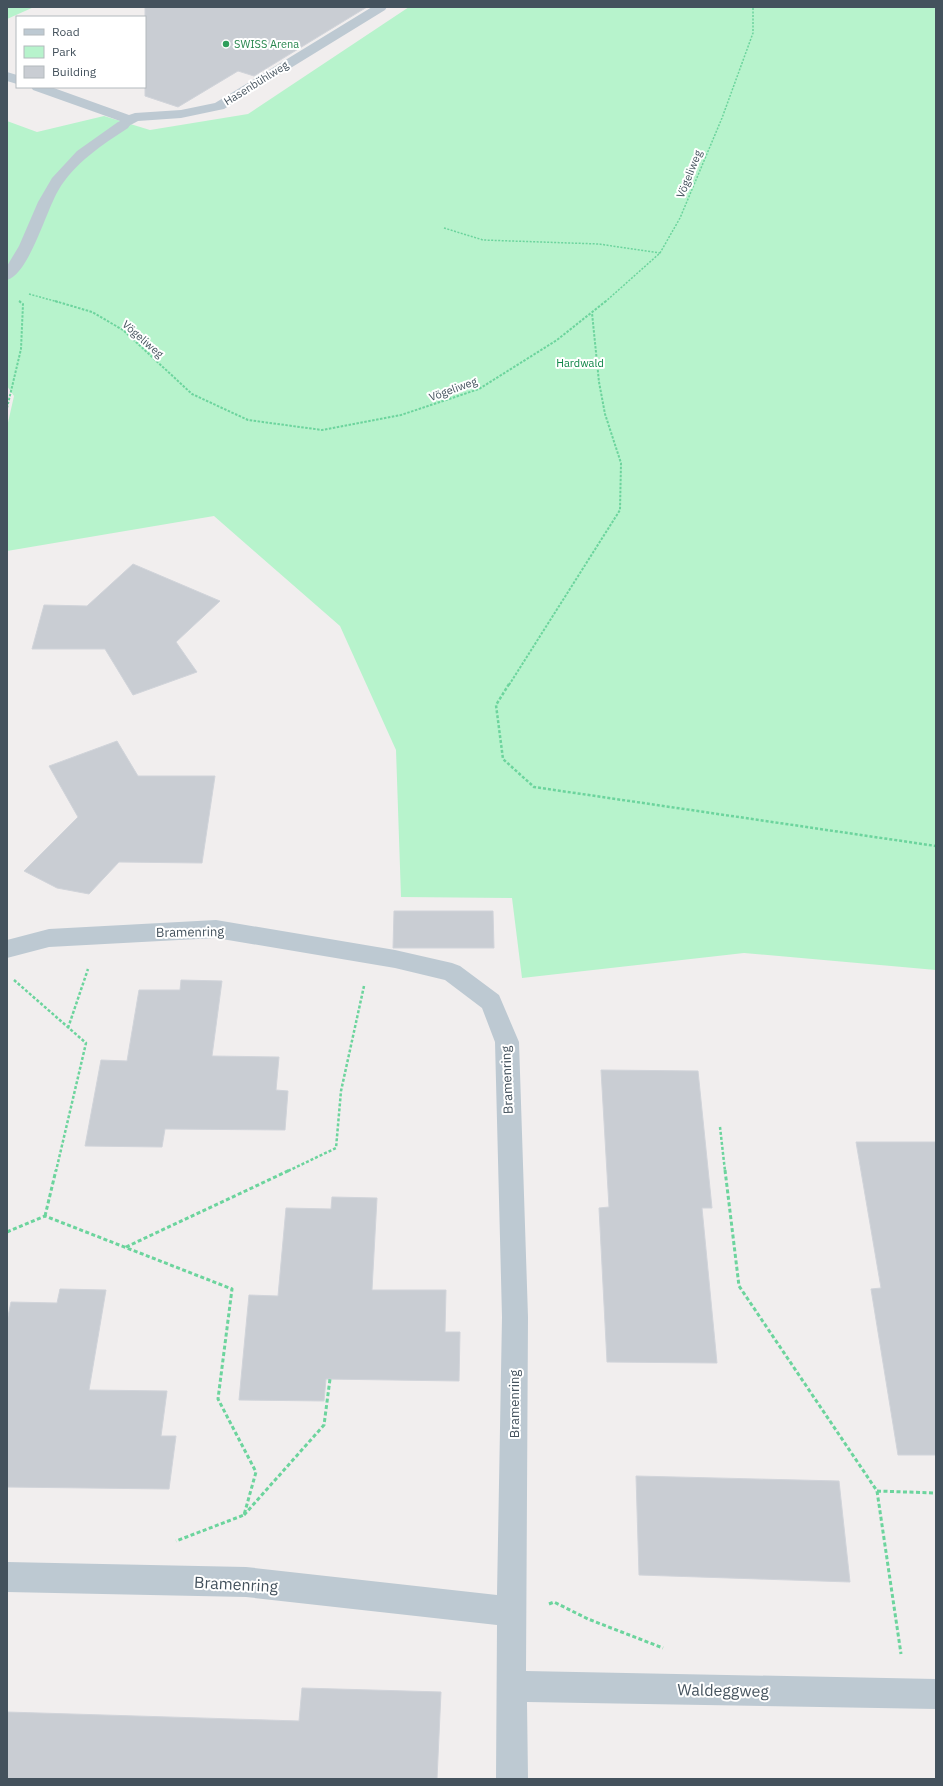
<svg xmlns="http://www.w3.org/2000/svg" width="943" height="1786" font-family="'IBM Plex Sans',sans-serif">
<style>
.green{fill:#b7f3cc}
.building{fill:#c9cdd3;stroke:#d1d4da}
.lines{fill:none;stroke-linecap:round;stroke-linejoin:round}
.path-far3{stroke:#6cd49d;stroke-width:1.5;stroke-dasharray:2 1.5;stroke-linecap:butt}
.path-far2{stroke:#6cd49d;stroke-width:2;stroke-dasharray:2.5 1.5;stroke-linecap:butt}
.path-far1{stroke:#6cd49d;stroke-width:2.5;stroke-dasharray:3 2;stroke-linecap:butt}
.path{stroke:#6cd49d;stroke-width:3;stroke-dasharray:4 2.5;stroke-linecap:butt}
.service{fill:#bdc9d2;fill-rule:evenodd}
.minor{fill:#bdc9d2;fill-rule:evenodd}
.leisure-dot{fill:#2e9e5b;stroke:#fff;stroke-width:1.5}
.labels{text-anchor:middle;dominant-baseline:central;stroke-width:4;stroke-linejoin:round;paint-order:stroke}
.far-leisure-label{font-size:11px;fill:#27864d;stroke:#fff;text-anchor:start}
.far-street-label{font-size:11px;fill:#44525d;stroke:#fff}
.far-park-label{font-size:11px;fill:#0e8546;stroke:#fff}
.street-label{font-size:13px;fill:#44525d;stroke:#fff}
.near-street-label{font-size:16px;fill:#44525d;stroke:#fff}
</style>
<rect width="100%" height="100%" fill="#f1eeee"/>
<!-- green -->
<path class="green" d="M7 7H34L7 19Z
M409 7H936V970L744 953 522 978 512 898 401 897 396 750 340 626 214 516 7 551V427L14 396 7 386V121L37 132 104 116 150 130 248 114Z"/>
<!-- building -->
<path class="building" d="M145 7H367L254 76 238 71 178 107 145 96Z
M133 564 220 601 176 642 197 672 133 695 105 649H32L44 605 87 606Z
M117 741 138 776H215L202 863 119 862 89 894 57 888 24 871 78 817 49 766Z
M394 911H493L494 948H393Z
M181 980 222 981 212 1056 279 1057 276 1090 288 1091 285 1130 165 1129 162 1147 85 1146 101 1060 127 1061 139 990H180Z
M601 1070 698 1071 712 1208H702L717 1363 607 1362 599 1208 609 1207Z
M856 1142H936V1455H898L871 1289 881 1288Z
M332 1197 377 1198 372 1290H446L445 1332H460L459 1381 326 1379 324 1401 239 1400 249 1295 278 1296 286 1208 331 1209Z
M60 1289 106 1290 89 1390 167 1391 161 1436H176L169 1489 7 1487V1321L11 1302 57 1303Z
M636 1476 839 1481 850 1582 639 1575Z
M302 1688 441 1692 437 1779H7V1712L299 1721Z"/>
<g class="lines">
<!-- path-far3 -->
<path class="path-far3" d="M444 228 483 240 599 244 660 253
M29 294 58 302
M19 301 21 302
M605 302 660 253 680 218 722 118 753 33V7"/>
<!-- path-far2 -->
<path class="path-far2" d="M55 301 92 312 123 330 192 394 248 420 322 430 401 415 479 389 557 340 606 301
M7 408 21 349 23 304 19 301
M509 685 620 510 621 463 605 414 599 382 592 313"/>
<!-- path-far1 -->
<path class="path-far1" d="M509 684 496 705 503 759 534 787 936 846
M14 980 86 1043 56 1171
M68 1028 88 969
M720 1127 725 1171
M288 1171 336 1148 341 1091 364 986"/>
<!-- path -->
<path class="path" d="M725 1170 739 1286 877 1491 901 1654
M45 1216 56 1170
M7 1232 45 1216 232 1289 218 1399 256 1472 244 1515 176 1541
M126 1247 290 1170
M877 1491 936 1493
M244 1515 324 1425 330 1379
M549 1604 554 1602 588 1619 663 1648"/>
<!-- service -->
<path class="service" d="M372 7H387L385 10 224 109 219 110 181 118 138 121 123 129 118 128 116 125 120 121 33 90 31 87H51L129 115 135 113 181 110 215 103Z
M7 72 17 75V84L7 81Z"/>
<!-- minor -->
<path class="minor" d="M123 121 128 122 130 125 128 128C102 145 74 163 58 191 46 211 29 274 7 280V266L19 246 38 202 52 178 77 151 118 122Z
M216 920 395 950 452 963 460 966 499 995 519 1042 528 1317 526 1671 936 1679V1709L527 1702 528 1779H496L497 1625 246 1597 7 1592V1562L246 1567 497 1595 502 1317 495 1042 482 1008 445 980 395 968 216 938 49 947 7 958V940L49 929Z"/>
</g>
<!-- markers -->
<circle class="leisure-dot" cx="226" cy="44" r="4"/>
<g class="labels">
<!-- far-leisure labels -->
<g class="far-leisure-label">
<text x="234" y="44">SWISS Arena</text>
</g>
<!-- far-street labels -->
<g class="far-street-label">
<text transform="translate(256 83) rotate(-32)">Hasenbühlweg</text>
<text transform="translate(689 174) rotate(-68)">Vögeliweg</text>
<text transform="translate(143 339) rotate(41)">Vögeliweg</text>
<text transform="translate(453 389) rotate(-20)">Vögeliweg</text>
</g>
<!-- far-park labels -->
<g class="far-park-label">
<text x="580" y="363">Hardwald</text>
</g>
<!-- street labels -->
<g class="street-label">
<text transform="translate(190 932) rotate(-1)">Bramenring</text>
<text transform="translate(507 1080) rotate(-92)">Bramenring</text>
<text transform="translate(514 1404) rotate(-90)">Bramenring</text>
</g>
<!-- near-street labels -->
<g class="near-street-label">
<text transform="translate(236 1584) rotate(3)">Bramenring</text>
<text transform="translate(723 1690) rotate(1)">Waldeggweg</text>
</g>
</g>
<!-- border -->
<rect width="943" height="1786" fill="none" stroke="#44525d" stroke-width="16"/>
<!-- legend -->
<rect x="16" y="16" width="130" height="72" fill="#ffffff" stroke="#b4babe"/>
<rect x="24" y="29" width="20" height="6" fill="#bdc9d2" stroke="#b4babe"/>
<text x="52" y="36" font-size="12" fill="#44525d">Road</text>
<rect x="24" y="46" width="20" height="12" fill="#b7f3cc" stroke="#b4babe"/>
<text x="52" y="56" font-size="12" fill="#44525d">Park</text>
<rect x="24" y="66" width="20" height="12" fill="#c9cdd3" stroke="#b4babe"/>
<text x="52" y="76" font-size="12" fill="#44525d">Building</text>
</svg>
